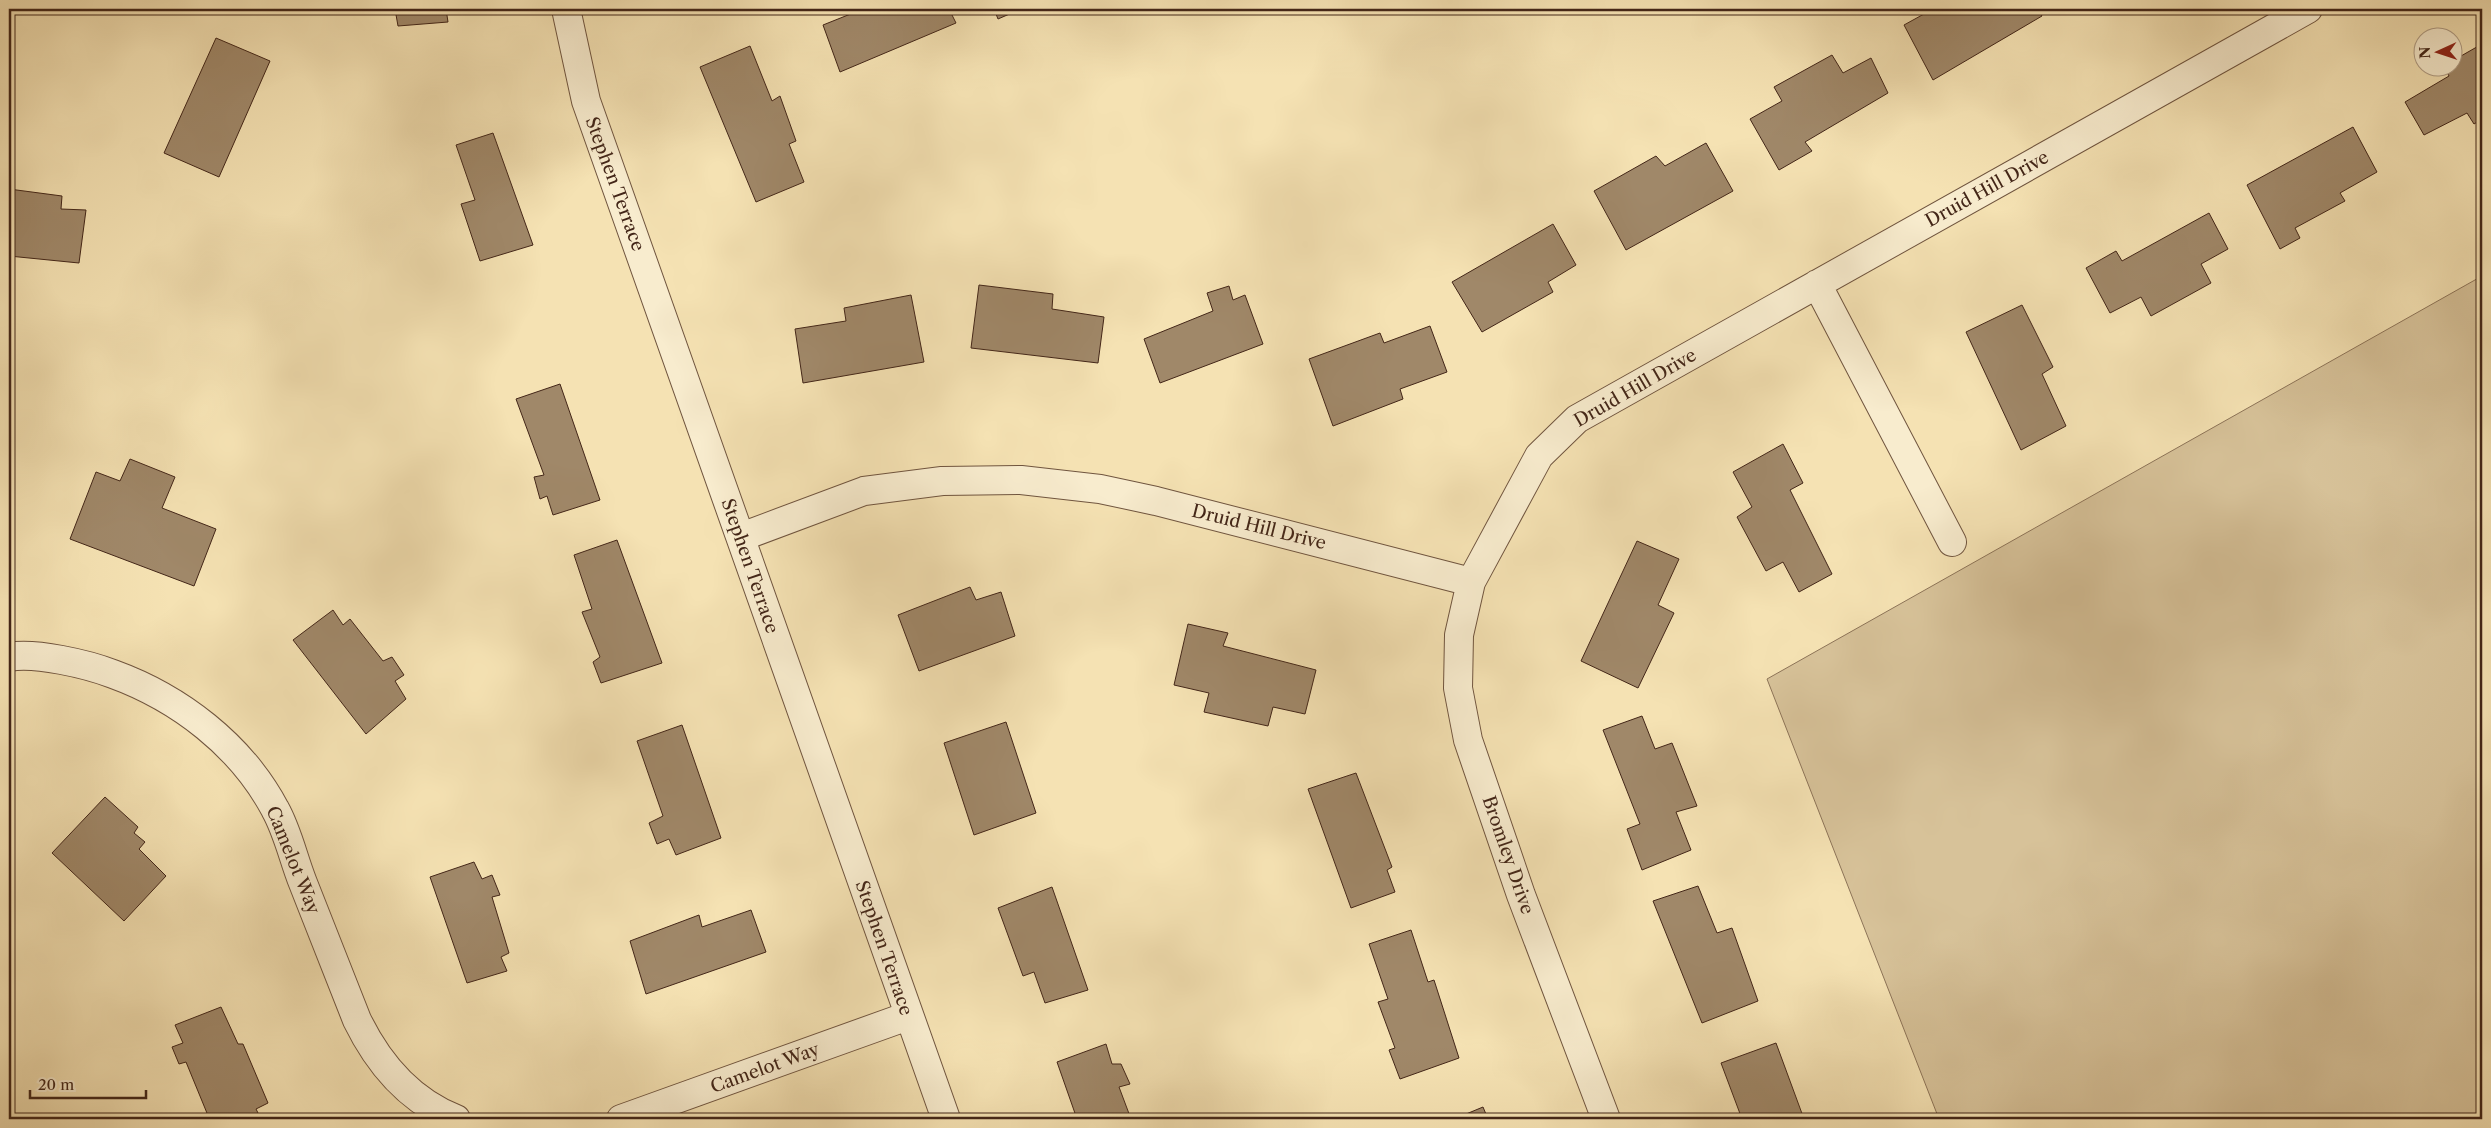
<svg xmlns="http://www.w3.org/2000/svg" width="2491" height="1128" font-family="'Libre Caslon Text',serif">
<style>
.green{fill:#d7c299;stroke:#8d7458}
.building{fill:#a08869;stroke:#432618}
.lines{fill:none;stroke-linecap:round;stroke-linejoin:round}
.minor-casing{stroke:#70553f;stroke-width:30}
.minor{stroke:#f8ecce;stroke-width:28}
.labels{text-anchor:middle;dominant-baseline:central;stroke-width:4.5;stroke-linejoin:round;paint-order:stroke}
.street-label{font-size:18px;fill:#432618;stroke:#f8ecce}
</style>
<rect width="100%" height="100%" fill="#f5e2b3"/>
<filter id="stains"><feTurbulence type="fractalNoise" baseFrequency=".004" numOctaves="4"/><feColorMatrix values="0 0 0 0 .2 0 0 0 0 .09 0 0 0 0 .02 0 0 0 .5 -.17"/></filter>
<radialGradient id="worn" r=".72"><stop offset=".6" stop-color="#630" stop-opacity="0"/><stop offset="1" stop-color="#630" stop-opacity=".3"/></radialGradient>
<!-- green -->
<path class="green" d="M2482 276V1119H1939L1767 679Z"/>
<!-- building -->
<path class="building" d="M395 9H446L448 22 398 26Z
M863 9H949L956 23 840 72 823 25Z
M994 9H1021L998 19Z
M1933 9H2038L2042 16 1933 80 1904 25Z
M216 38 270 61 219 177 164 153Z
M2482 44V119L2474 124 2467 113 2424 135 2405 102 2449 76 2445 68H2454V60Z
M750 46 772 101 780 96 796 141 789 144 804 182 756 202 700 67Z
M1832 55 1843 73 1871 58 1888 93 1805 142 1812 151 1779 170 1750 119 1782 101 1774 87Z
M2353 127 2377 172 2340 193 2345 201 2295 228 2300 238 2280 249 2247 185Z
M493 133 533 245 480 261 461 204 475 200 456 145Z
M1706 143 1733 191 1626 250 1594 191 1656 156 1665 166Z
M9 189 62 196 61 209 86 210 79 263 9 256Z
M2209 213 2228 249 2201 264 2211 283 2151 316 2141 297 2110 313 2086 268 2116 251 2122 261Z
M1553 224 1576 265 1548 282 1553 292 1482 332 1452 282Z
M979 285 1053 294 1052 309 1104 317 1098 363 971 348Z
M1229 286 1233 300 1245 295 1263 344 1160 383 1144 339 1213 311 1207 293Z
M911 295 924 362 803 383 795 329 846 321 844 308Z
M2022 305 2053 367 2042 374 2066 426 2021 450 1966 332Z
M1430 326 1447 372 1400 389 1403 399 1333 426 1309 359 1380 333 1384 343Z
M560 384 600 500 553 515 547 496 540 499 534 477 544 475 516 399Z
M1783 444 1803 483 1790 490 1832 574 1799 592 1783 562 1766 571 1737 517 1752 507 1733 472Z
M130 459 175 477 162 508 216 529 194 586 70 539 96 472 120 481Z
M617 540 662 663 601 683 593 662 600 657 582 612 592 609 574 555Z
M1637 541 1679 559 1658 605 1674 613 1638 688 1581 661Z
M970 587 976 600 1001 592 1015 636 919 671 898 615Z
M333 610 343 625 350 619 383 661 392 657 404 675 395 681 406 699 366 734 293 640Z
M1188 624 1228 633 1223 646 1316 670 1305 714 1273 707 1268 726 1204 712 1209 693 1174 685Z
M1642 716 1655 749 1672 743 1697 806 1676 812 1691 850 1642 870 1627 829 1640 824 1603 730Z
M1006 722 1036 813 974 835 944 743Z
M682 725 721 838 676 855 669 839 657 844 649 823 663 816 637 741Z
M1356 773 1392 867 1387 870 1395 892 1351 908 1308 789Z
M105 797 138 827 134 833 145 842 139 849 166 876 124 921 52 853Z
M474 862 482 879 492 875 500 895 492 897 509 953 501 957 507 971 467 983 430 877Z
M1698 886 1717 933 1732 928 1758 1001 1702 1023 1653 901Z
M1052 887 1088 990 1045 1003 1034 972 1023 976 998 908Z
M751 910 766 952 646 994 630 941 699 915 702 927Z
M1411 930 1428 982 1434 980 1459 1058 1400 1079 1389 1050 1395 1048 1378 1002 1388 999 1369 944Z
M221 1007 238 1044H243L268 1103 256 1109 261 1119H216L214 1116 209 1118 186 1062 179 1064 172 1047 183 1043 175 1025Z
M1776 1043 1804 1119H1742L1721 1063Z
M1106 1044 1112 1064H1121L1130 1084 1119 1087 1131 1119H1077L1057 1062Z
M9 1091 12 1108 9 1109Z
M1483 1107 1488 1119H1454Z"/>
<g class="lines">
<!-- minor casing -->
<g class="minor-casing">
<path id="minor" d="M566 9 586 101 946 1119
M1817 284 1952 542
M741 537 864 491 942 481 1021 480 1100 489 1156 501 1471 582
M9 657C35 652 87 664 113 674 179 698 241 745 275 809 288 832 293 858 303 883 321 929 339 975 357 1020 378 1063 410 1101 456 1119
M621 1119 908 1016
M1606 1119 1521 895 1468 740 1458 688 1459 635 1471 582 1539 456 1577 419 2308 9"/>
</g>
<!-- minor -->
<use href="#minor" class="minor"/>
</g>
<g class="labels">
<!-- street labels -->
<g class="street-label">
<text transform="translate(615 184) rotate(70)">Stephen Terrace</text>
<text transform="translate(1987 189) rotate(-29)">Druid Hill Drive</text>
<text transform="translate(1635 388) rotate(-30)">Druid Hill Drive</text>
<text transform="translate(1259 527) rotate(14)">Druid Hill Drive</text>
<text transform="translate(750 566) rotate(71)">Stephen Terrace</text>
<text transform="translate(1508 855) rotate(71)">Bromley Drive</text>
<text transform="translate(293 860) rotate(68)">Camelot Way</text>
<text transform="translate(884 948) rotate(71)">Stephen Terrace</text>
<text transform="translate(765 1068) rotate(-20)">Camelot Way</text>
</g>
</g>
<!-- margin -->
<rect width="2491" height="1128" fill="none" stroke="#f5e2b3" stroke-width="30"/>
<rect x="10" y="10" width="2471" height="1108" fill="none" stroke="#432618" stroke-width="2.5"/>
<rect x="15" y="15" width="2461" height="1098" fill="none" stroke="#432618"/>
<!-- north arrow -->
<g transform="translate(2438 52) rotate(267)"><circle r="24" fill="#f8ecce" stroke="#b09d85"/>
<path d="M0-4L9 19L0 12L-9 19Z" fill="#8f2418"/>
<text y="-8" font-size="14" font-weight="bold" text-anchor="middle" fill="#432618">N</text>
</g>
<!-- scale -->
<path d="M30 1090v8h116v-8" fill="none" stroke="#432618" stroke-width="2.5"/>
<text x="38" y="1090" font-size="15" fill="#432618" stroke="#f8ecce" stroke-width="4" paint-order="stroke">20 m</text>
<rect width="100%" height="100%" filter="url(#stains)"/>
<rect width="100%" height="100%" fill="url(#worn)"/>
</svg>
